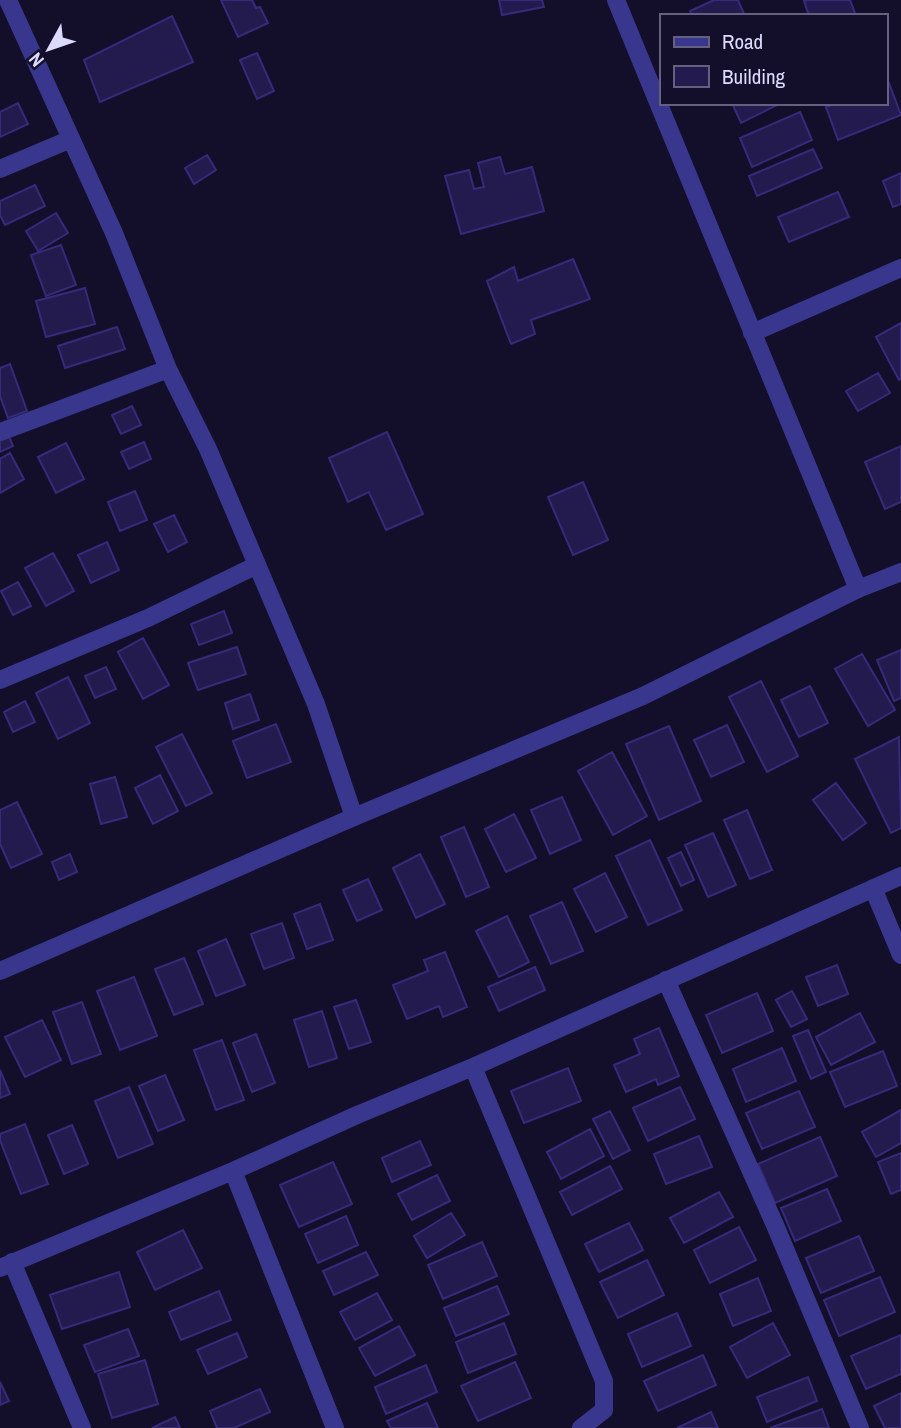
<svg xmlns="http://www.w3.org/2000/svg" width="901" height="1428" font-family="'Archivo Narrow',sans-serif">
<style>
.building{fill:#231a4e;stroke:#382a7b;stroke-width:2}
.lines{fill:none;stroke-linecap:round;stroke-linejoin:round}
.minor{stroke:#38378d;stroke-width:18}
.tertiary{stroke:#38378d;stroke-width:18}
</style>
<rect width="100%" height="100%" fill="#130f2b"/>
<!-- building -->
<path class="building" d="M221 0H252L256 8 260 7 268 23 238 37Z
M499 0H542L544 7 502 15Z
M714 0H738L744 14 740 16H692L690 11Z
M808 0H850L856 16H809L804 1Z
M172 16 193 62 100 102 84 60Z
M257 53 274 91 257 99 240 60Z
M889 83 901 115 838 140 826 107 837 103H885V85Z
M18 103 28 124 0 137V112Z
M732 103H781L741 123Z
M800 112 812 140 752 167 740 138Z
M813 149 822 168 757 196 749 176Z
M207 155 216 170 194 184 185 168Z
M500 157 505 174 532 167 544 211 461 234 445 176 469 170 474 189 484 187 478 163Z
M901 173V204L893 207 883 181Z
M35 185 45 206 5 225 0 215V201Z
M838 192 849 217 789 242 778 217Z
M56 213 68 233 38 251 26 231Z
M61 245 76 285 46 296 31 255Z
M573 259 590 299 531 320 535 334 511 344 487 281 514 267 518 281Z
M85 288 95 324 46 337 36 301Z
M901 323V379L899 380 876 337Z
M117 327 125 349 65 368 58 346Z
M10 364 27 411 8 418 0 396V368Z
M878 373 890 393 858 411 846 391Z
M132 406 141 425 121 434 112 415Z
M7 432 13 446 0 452V434Z
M387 432 423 514 386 530 369 492 348 502 329 458Z
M144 442 151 459 129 469 121 452Z
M66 443 84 479 56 493 38 457Z
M901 446V502L885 509 865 462Z
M10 453 24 479 0 493V459Z
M583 482 608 540 573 555 548 497Z
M135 491 147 520 120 531 108 502Z
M174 515 187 542 168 552 154 524Z
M107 542 119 570 91 583 78 555Z
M53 553 74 591 46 606 25 568Z
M18 582 31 606 13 615 1 591Z
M224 611 232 633 199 645 191 624Z
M143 638 169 685 143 699 118 652Z
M237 647 246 674 198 690 188 663Z
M901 650V698L894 701 877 660Z
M862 654 895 710 868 726 835 669Z
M106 667 116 689 95 698 85 676Z
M68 677 90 723 58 739 36 693Z
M761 681 798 756 767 772 729 697Z
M810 686 828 723 799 737 781 700Z
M250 694 259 720 233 729 225 703Z
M25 701 35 722 13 732 4 712Z
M276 724 291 762 247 778 233 741Z
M727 725 744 762 711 777 694 740Z
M669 726 701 801 659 820 626 744Z
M182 734 212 793 186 806 156 747Z
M899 737 901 828 891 833 855 759Z
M612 752 647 816 613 835 578 771Z
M160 775 178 811 153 824 135 788Z
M115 777 127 817 101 824 90 784Z
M836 783 866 823 843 840 813 800Z
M562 797 581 840 550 854 531 810Z
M17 802 42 854 11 868 0 844V810Z
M747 810 772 870 750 879 724 820Z
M514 814 536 858 506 872 485 829Z
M464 827 489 887 466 897 441 837Z
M713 833 736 885 708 897 685 845Z
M650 840 682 910 648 925 616 856Z
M681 852 694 880 681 886 668 858Z
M70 854 77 872 59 880 52 862Z
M420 854 445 904 416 918 393 868Z
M605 873 627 917 596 932 574 889Z
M368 879 382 910 357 921 343 890Z
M562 902 583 951 551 964 530 916Z
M320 904 333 940 307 949 294 914Z
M507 916 529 962 499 977 476 931Z
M282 923 294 958 264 969 251 934Z
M226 939 245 985 216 996 198 951Z
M445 952 467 1007 443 1017 439 1006 407 1019 393 985 428 971 424 960Z
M184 958 203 1004 174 1015 155 969Z
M837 965 848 994 818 1006 806 977Z
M535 967 545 990 499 1011 488 987Z
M134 977 157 1036 120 1050 97 991Z
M792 991 807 1019 791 1027 776 1000Z
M757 993 773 1031 722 1053 706 1015Z
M356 1000 371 1042 349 1049 334 1007Z
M82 1002 101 1054 72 1064 53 1012Z
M322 1011 337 1058 309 1067 294 1020Z
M860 1013 875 1042 831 1065 816 1037Z
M42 1020 61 1060 25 1077 5 1037Z
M659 1028 679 1076 658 1085 656 1079 626 1092 614 1065 640 1054 634 1039Z
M808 1030 826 1072 811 1079 793 1036Z
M256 1034 275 1083 252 1092 233 1043Z
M222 1040 244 1100 216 1110 194 1050Z
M782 1048 796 1081 746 1102 733 1069Z
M883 1051 897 1086 845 1107 830 1072Z
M568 1068 581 1101 524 1123 511 1091Z
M0 1070 10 1094 0 1098Z
M165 1075 184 1120 158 1131 139 1086Z
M129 1087 153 1144 118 1158 95 1101Z
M680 1087 695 1119 648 1141 633 1108Z
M799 1091 815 1127 762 1149 746 1113Z
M901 1110V1143L876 1157 862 1132Z
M610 1111 630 1150 613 1159 593 1119Z
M25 1124 48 1184 21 1194 0 1140V1134Z
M72 1125 88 1164 64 1174 48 1135Z
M590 1129 604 1156 561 1179 547 1152Z
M699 1136 712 1167 666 1184 654 1154Z
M820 1137 837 1176 775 1203 758 1164Z
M420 1141 431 1165 392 1182 382 1158Z
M901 1153V1190L891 1194 878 1162Z
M333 1162 352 1204 299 1227 280 1185Z
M610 1166 622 1189 572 1215 560 1192Z
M437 1175 450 1201 412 1220 398 1194Z
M827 1189 841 1221 795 1241 781 1208Z
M719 1192 733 1217 684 1243 670 1218Z
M451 1213 465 1235 427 1258 414 1236Z
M346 1216 358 1245 318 1263 305 1234Z
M629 1223 643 1250 599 1272 585 1244Z
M739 1227 756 1260 710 1283 694 1250Z
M183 1230 202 1268 155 1290 137 1252Z
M859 1236 874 1271 821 1293 806 1258Z
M482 1242 497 1276 443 1299 428 1265Z
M366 1252 378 1275 334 1295 323 1271Z
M647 1260 664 1295 618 1318 600 1282Z
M119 1272 130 1307 62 1329 50 1295Z
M880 1277 895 1312 839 1336 824 1300Z
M758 1278 771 1311 733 1326 720 1294Z
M497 1286 509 1314 456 1336 444 1308Z
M219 1291 231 1320 181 1340 169 1312Z
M377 1293 392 1320 355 1340 340 1312Z
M677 1313 691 1346 642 1367 628 1334Z
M504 1323 516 1354 468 1373 456 1342Z
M773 1323 790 1355 747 1378 730 1347Z
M399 1326 415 1355 375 1376 359 1348Z
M128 1329 139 1356 95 1372 84 1345Z
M237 1333 247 1357 208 1374 197 1350Z
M901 1335V1374L866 1389 851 1356Z
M703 1355 716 1385 658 1411 644 1381Z
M145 1360 158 1404 112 1418 98 1374Z
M515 1362 531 1398 478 1421 461 1386Z
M426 1365 437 1392 386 1414 375 1387Z
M808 1377 817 1401 767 1422 757 1397Z
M0 1382 9 1401 0 1405Z
M260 1389 270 1412 234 1428H217L210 1411Z
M901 1393V1428H885L874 1406Z
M427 1403 438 1428H391L387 1421Z
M822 1409 829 1428H770Z
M711 1412 718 1428H677Z
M175 1417 180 1428H152Z"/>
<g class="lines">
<!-- minor -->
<path class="minor" d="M8 0 114 233 168 369 208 449 316 704 354 817
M0 169 71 139
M752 333 901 268
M0 432 168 369
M858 589 901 572
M0 680 148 618 255 566
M873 888 901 955
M666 980 775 1225 860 1428
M473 1067 604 1381V1410L581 1428
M233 1171 335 1428
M12 1262 82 1428
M0 1268 233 1171 357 1115 473 1067 901 876"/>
<!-- tertiary -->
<path class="tertiary" d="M0 971 354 817 643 696 858 589 616 0"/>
</g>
<!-- legend -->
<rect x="660" y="14" width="228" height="91" fill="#130f2b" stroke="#646080" stroke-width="2"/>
<rect x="674" y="37" width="35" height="10" fill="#38378d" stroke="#646080" stroke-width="2"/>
<text x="722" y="49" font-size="21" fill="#dddaff">Road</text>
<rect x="674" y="66" width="35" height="21" fill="#231a4e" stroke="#646080" stroke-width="2"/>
<text x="722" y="84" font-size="21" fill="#dddaff">Building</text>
<!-- north arrow -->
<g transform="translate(49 49) rotate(230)" stroke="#130f2b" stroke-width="5" paint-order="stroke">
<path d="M0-5L12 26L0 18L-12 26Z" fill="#dddaff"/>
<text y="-10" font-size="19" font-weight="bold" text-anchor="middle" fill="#dddaff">N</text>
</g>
</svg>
